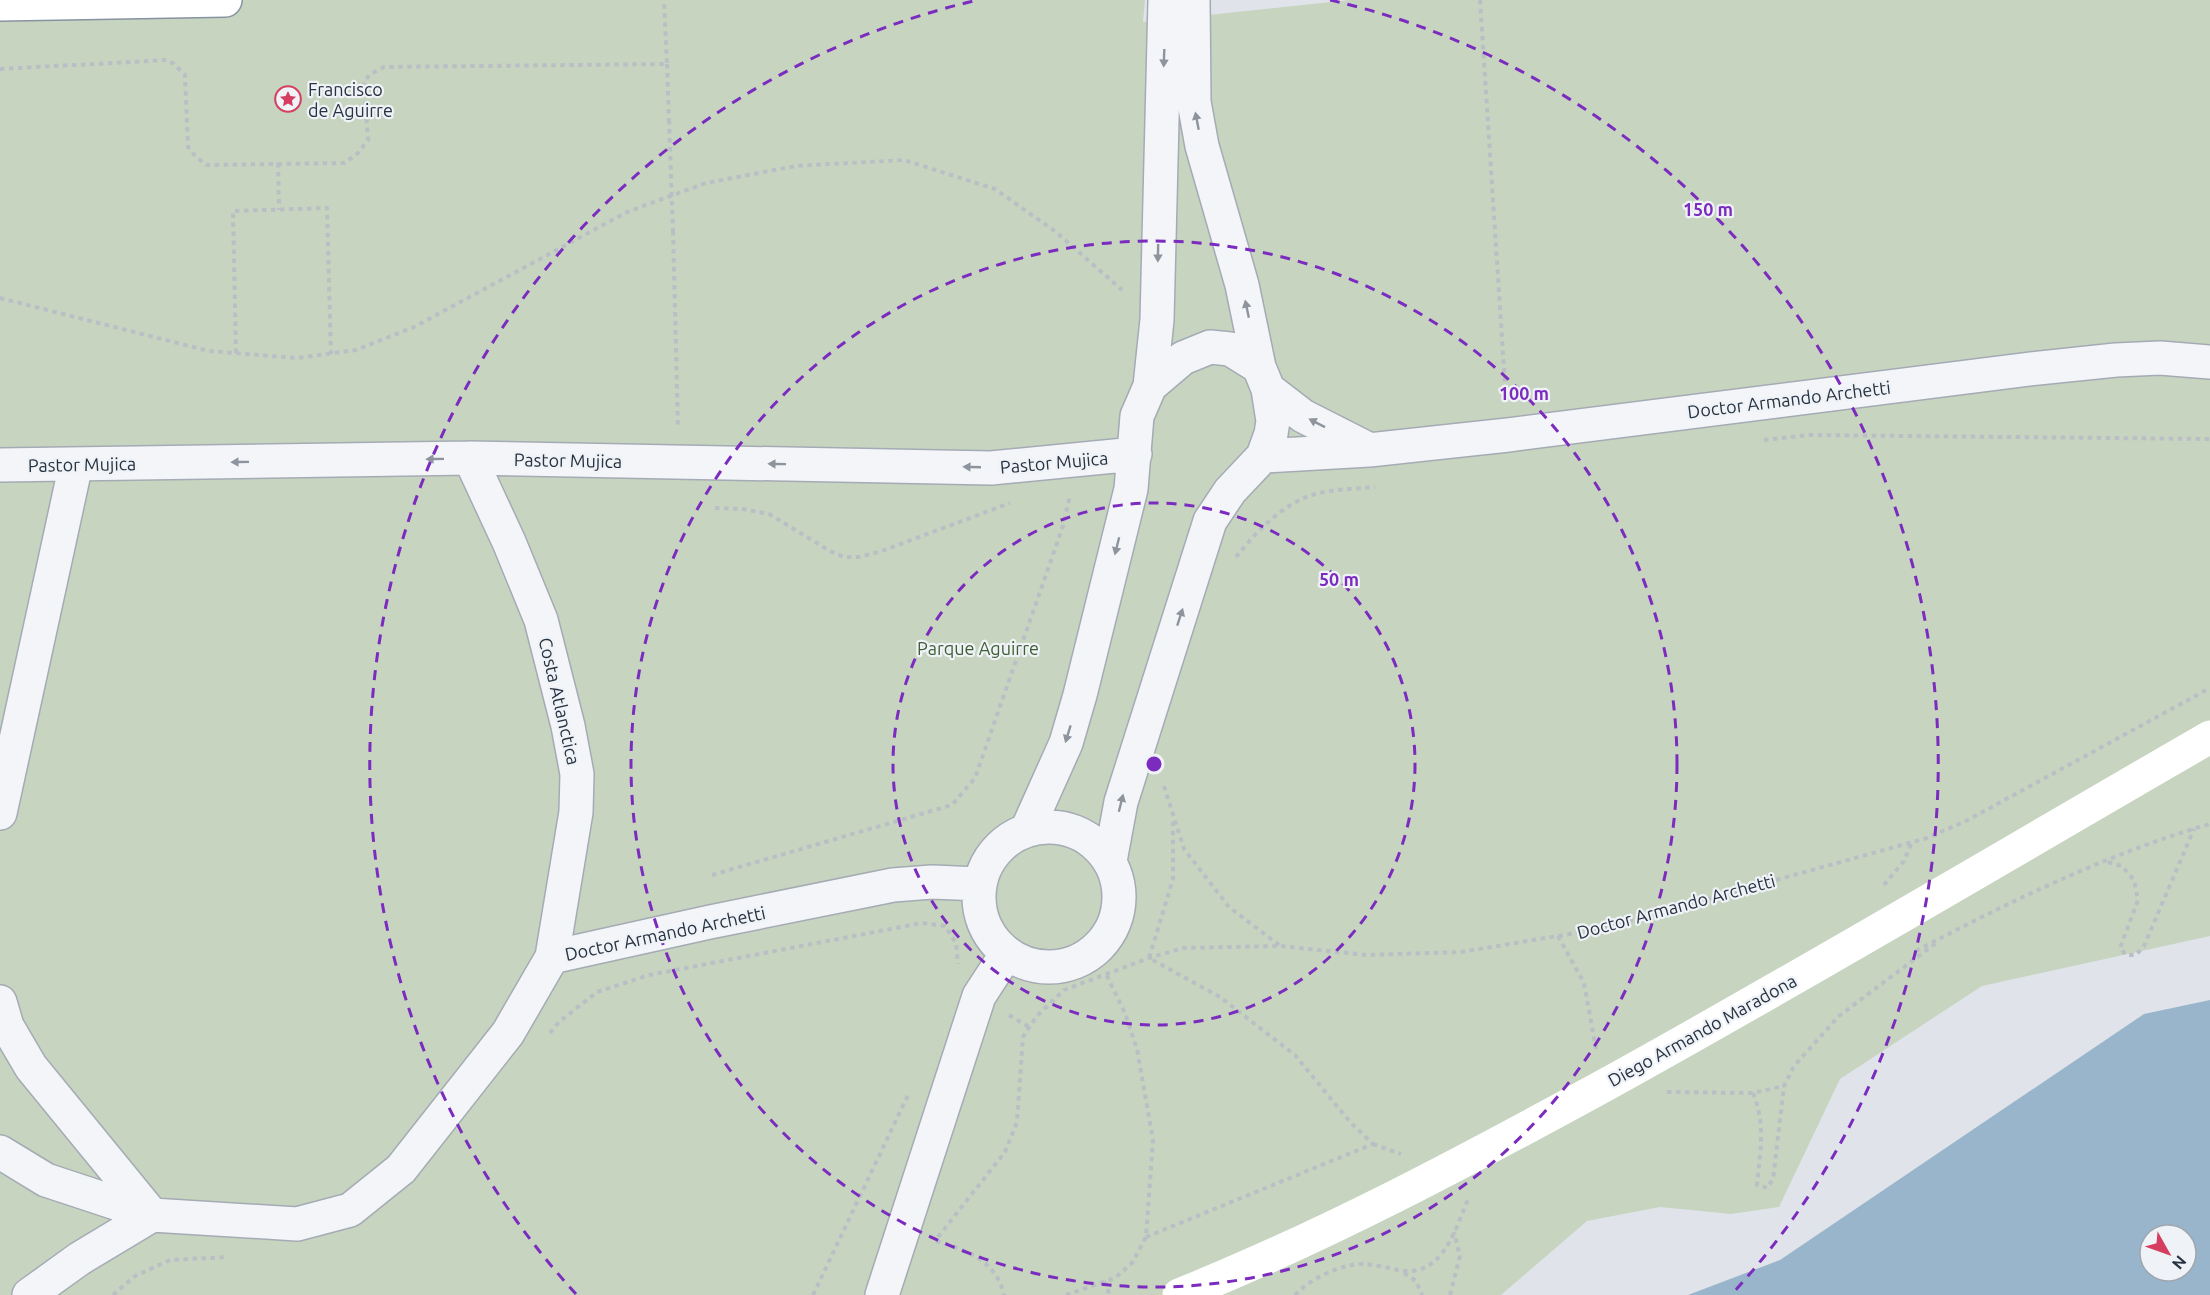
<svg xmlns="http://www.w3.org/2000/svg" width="2210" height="1295" font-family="Ubuntu,sans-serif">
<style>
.green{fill:#c7d4c0}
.water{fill:#99b5cb;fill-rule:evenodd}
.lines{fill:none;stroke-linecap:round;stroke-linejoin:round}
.minor-casing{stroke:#a5abb4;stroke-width:36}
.trunk-casing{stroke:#8693a1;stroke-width:36}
.path{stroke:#babfc5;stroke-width:4;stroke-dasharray:4.5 4.5;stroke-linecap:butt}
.minor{stroke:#f3f5f8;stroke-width:33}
.secondary{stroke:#fff;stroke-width:33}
.trunk{stroke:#fff;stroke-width:33}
.path-bridge{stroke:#babfc5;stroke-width:4;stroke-dasharray:4.5 4.5;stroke-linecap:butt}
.oneway{fill:#8d949d}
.ring{fill:none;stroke:#7b2cbf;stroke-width:3;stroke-dasharray:10 8}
.labels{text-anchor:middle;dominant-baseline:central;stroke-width:4.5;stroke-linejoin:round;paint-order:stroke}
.poi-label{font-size:18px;fill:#273342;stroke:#eff3f7;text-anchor:start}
.street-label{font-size:18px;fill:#273342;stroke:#eff3f7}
.park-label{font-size:18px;fill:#3f5e34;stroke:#eff3f7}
.centre{fill:#7b2cbf;stroke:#eff3f7;stroke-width:3}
.ring-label{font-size:18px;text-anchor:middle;font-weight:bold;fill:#7b2cbf;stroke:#eff3f7;stroke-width:4.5;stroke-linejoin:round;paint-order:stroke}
</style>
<rect width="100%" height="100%" fill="#e0e4ea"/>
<!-- green -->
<path class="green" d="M0 0H1145L1143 22 1350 0H2210V936L1982 986 1840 1079 1779 1207 1731 1214 1660 1207 1587 1221 1501 1295H0Z"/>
<!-- water -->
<path class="water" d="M2210 1000V1295H1688L1780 1260 2144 1014ZM2150 1235H2186V1271H2150Z"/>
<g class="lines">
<!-- minor casing -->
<g class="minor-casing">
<path id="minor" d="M1193 0 1194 102 1202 146 1242 285 1259 367
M1150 386 1157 320 1165 0
M1268 389 1303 416 1368 449
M1263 456 1369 450 1508 435 2030 369 2116 360 2160 358 2210 362
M0 465 470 458 991 468 1135 454
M0 813 76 464
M979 897a70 70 0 1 1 140 0a70 70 0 1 1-140 0Z
M1027 830 1066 743 1080 695 1131 489 1137 416 1150 386 1183 358 1210 347 1230 349 1259 367 1268 389 1273 421 1271 434 1263 456 1230 491 1210 521 1121 802 1110 861
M552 957 710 922 893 885 932 882 980 884
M0 1002 7 1026 31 1067 152 1215 46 1180 0 1152
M29 1295 79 1259 152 1215 297 1224 350 1210 401 1169 508 1033 552 957 576 812 577 774 568 726 541 620 509 542 470 458
M882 1295 979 996 1007 953"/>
</g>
<!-- trunk casing -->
<g class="trunk-casing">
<path id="trunk" d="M0 4 225 0"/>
</g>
<!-- path -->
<path class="path" d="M1480 0 1506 400
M667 64 669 120
M0 69 167 60 174 64 185 75 188 147 196 157 207 165 345 163 359 152 368 140 364 83 369 75 384 67 667 64 664 0
M278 163 279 210
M673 231 678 429
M0 298 209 351 297 358 356 350 414 327 627 212 706 183 796 166 904 160 995 189 1056 232 1122 290
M236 353 233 211 327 208 331 354
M1764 440 1808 435 2210 439
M715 508 743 509 769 514 830 551 844 557H859L882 551 1010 503
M1236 557C1257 531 1282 504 1315 494 1334 489 1356 489 1375 487
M1164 786 1184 849 1229 907 1279 945
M2108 862 2122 866 2134 880 2138 900 2120 948 2126 955H2136L2144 946 2194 829
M712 875 952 805 975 778 1063 526 1070 495
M1884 885 1904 861 1912 842
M1558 936 1584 983 1596 1049
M1916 951C2009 902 2109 853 2210 824
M1009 1015 1029 1027
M550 1033 559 1022 597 992 649 975 922 923 945 926 956 943 958 964
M1667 1092 1753 1093 1784 1086
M1753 1093C1766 1124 1760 1153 1757 1185L1767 1188 1773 1179 1784 1086 1794 1066 1839 1016 1936 943
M1373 1144 1401 1154
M938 1237 1005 1152 1017 1122 1023 1037 1036 1017 1064 990 1149 958 1183 948 1280 946 1367 955 1461 952 1600 929 1927 838 1966 821 2210 688
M1146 1237 1373 1144 1350 1122 1295 1055 1220 997 1149 958 1173 879V820
M936 1241C966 1250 996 1260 1004 1295
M1404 1273 1416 1281 1422 1295
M1104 1281 1110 1295
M113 1295 135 1276 170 1260 228 1257
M813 1295 908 1095
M1066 1295 1115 1278 1132 1263 1146 1237 1153 1140 1137 1049 1125 1013 1106 974
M1295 1295C1309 1280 1332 1269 1352 1265 1386 1258 1413 1290 1443 1252 1455 1236 1461 1215 1469 1197
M1450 1295 1460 1256 1454 1232"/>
<!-- minor -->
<use href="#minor" class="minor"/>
<!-- secondary -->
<path class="secondary" d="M1179 1295C1326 1236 1468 1160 1607 1084 1810 972 2009 853 2210 737"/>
<!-- trunk -->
<use href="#trunk" class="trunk"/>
<!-- path-bridge -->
<path class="path-bridge" d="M669 120 673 231"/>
</g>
<!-- one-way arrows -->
<defs><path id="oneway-solid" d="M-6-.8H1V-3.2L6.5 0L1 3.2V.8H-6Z" transform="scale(1.5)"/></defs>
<g class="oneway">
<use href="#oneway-solid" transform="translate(1164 58) rotate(92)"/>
<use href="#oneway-solid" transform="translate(1197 121) rotate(-101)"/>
<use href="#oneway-solid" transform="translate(1158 253) rotate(91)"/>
<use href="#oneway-solid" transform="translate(1247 309) rotate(-102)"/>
<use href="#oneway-solid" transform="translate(1317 423) rotate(-153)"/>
<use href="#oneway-solid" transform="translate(435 459) rotate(179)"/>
<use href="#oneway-solid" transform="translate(240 462) rotate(179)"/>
<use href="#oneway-solid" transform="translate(777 464) rotate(-179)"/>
<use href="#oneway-solid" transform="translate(972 467) rotate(-178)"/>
<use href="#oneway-solid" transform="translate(1117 546) rotate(104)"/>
<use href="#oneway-solid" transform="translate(1180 617) rotate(-72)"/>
<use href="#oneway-solid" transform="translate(1068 734) rotate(107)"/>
<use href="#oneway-solid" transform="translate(1121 803) rotate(-76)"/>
</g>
<!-- distance rings -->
<g class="ring">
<circle cx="1154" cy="764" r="261"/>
<circle cx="1154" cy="764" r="523"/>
<path d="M576 1294A784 784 0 0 1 978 0M1330 0A784 784 0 0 1 1732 1294"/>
</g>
<!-- icons -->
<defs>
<g id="sight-ring" transform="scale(1.35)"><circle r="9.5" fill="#eff3f7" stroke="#d53e61" stroke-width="1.5"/><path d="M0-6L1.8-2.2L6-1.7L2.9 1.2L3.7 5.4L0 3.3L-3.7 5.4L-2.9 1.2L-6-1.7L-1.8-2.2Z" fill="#d53e61"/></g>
</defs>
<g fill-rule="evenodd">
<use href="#sight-ring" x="288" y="99"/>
</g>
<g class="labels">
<!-- poi labels -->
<g class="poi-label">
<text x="308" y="89">Francisco<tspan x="308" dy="21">de Aguirre</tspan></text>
</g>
<!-- street labels -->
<g class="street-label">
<text transform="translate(1789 399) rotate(-7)">Doctor Armando Archetti</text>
<text transform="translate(568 460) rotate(1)">Pastor Mujica</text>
<text transform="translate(1054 462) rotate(-5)">Pastor Mujica</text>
<text transform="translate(82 464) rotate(-1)">Pastor Mujica</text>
<text transform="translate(560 701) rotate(77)">Costa Atlanctica</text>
<text transform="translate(1676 906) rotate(-15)">Doctor Armando Archetti</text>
<text transform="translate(665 933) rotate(-12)">Doctor Armando Archetti</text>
<text transform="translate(1702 1030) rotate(-29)">Diego Armando Maradona</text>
</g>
<!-- park labels -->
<g class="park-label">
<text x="978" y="648">Parque Aguirre</text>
</g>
</g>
<circle cx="1154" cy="764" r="9" class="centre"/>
<g class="ring-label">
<text x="1708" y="216">150 m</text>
<text x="1524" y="400">100 m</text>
<text x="1339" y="586">50 m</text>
</g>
<!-- north arrow -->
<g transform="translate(2168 1253) rotate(130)"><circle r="28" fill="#eff3f7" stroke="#9fa6af" stroke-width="1.5"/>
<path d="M0-4.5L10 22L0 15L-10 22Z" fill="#d53e61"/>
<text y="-9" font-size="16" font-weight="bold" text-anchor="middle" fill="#273342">N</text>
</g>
</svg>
